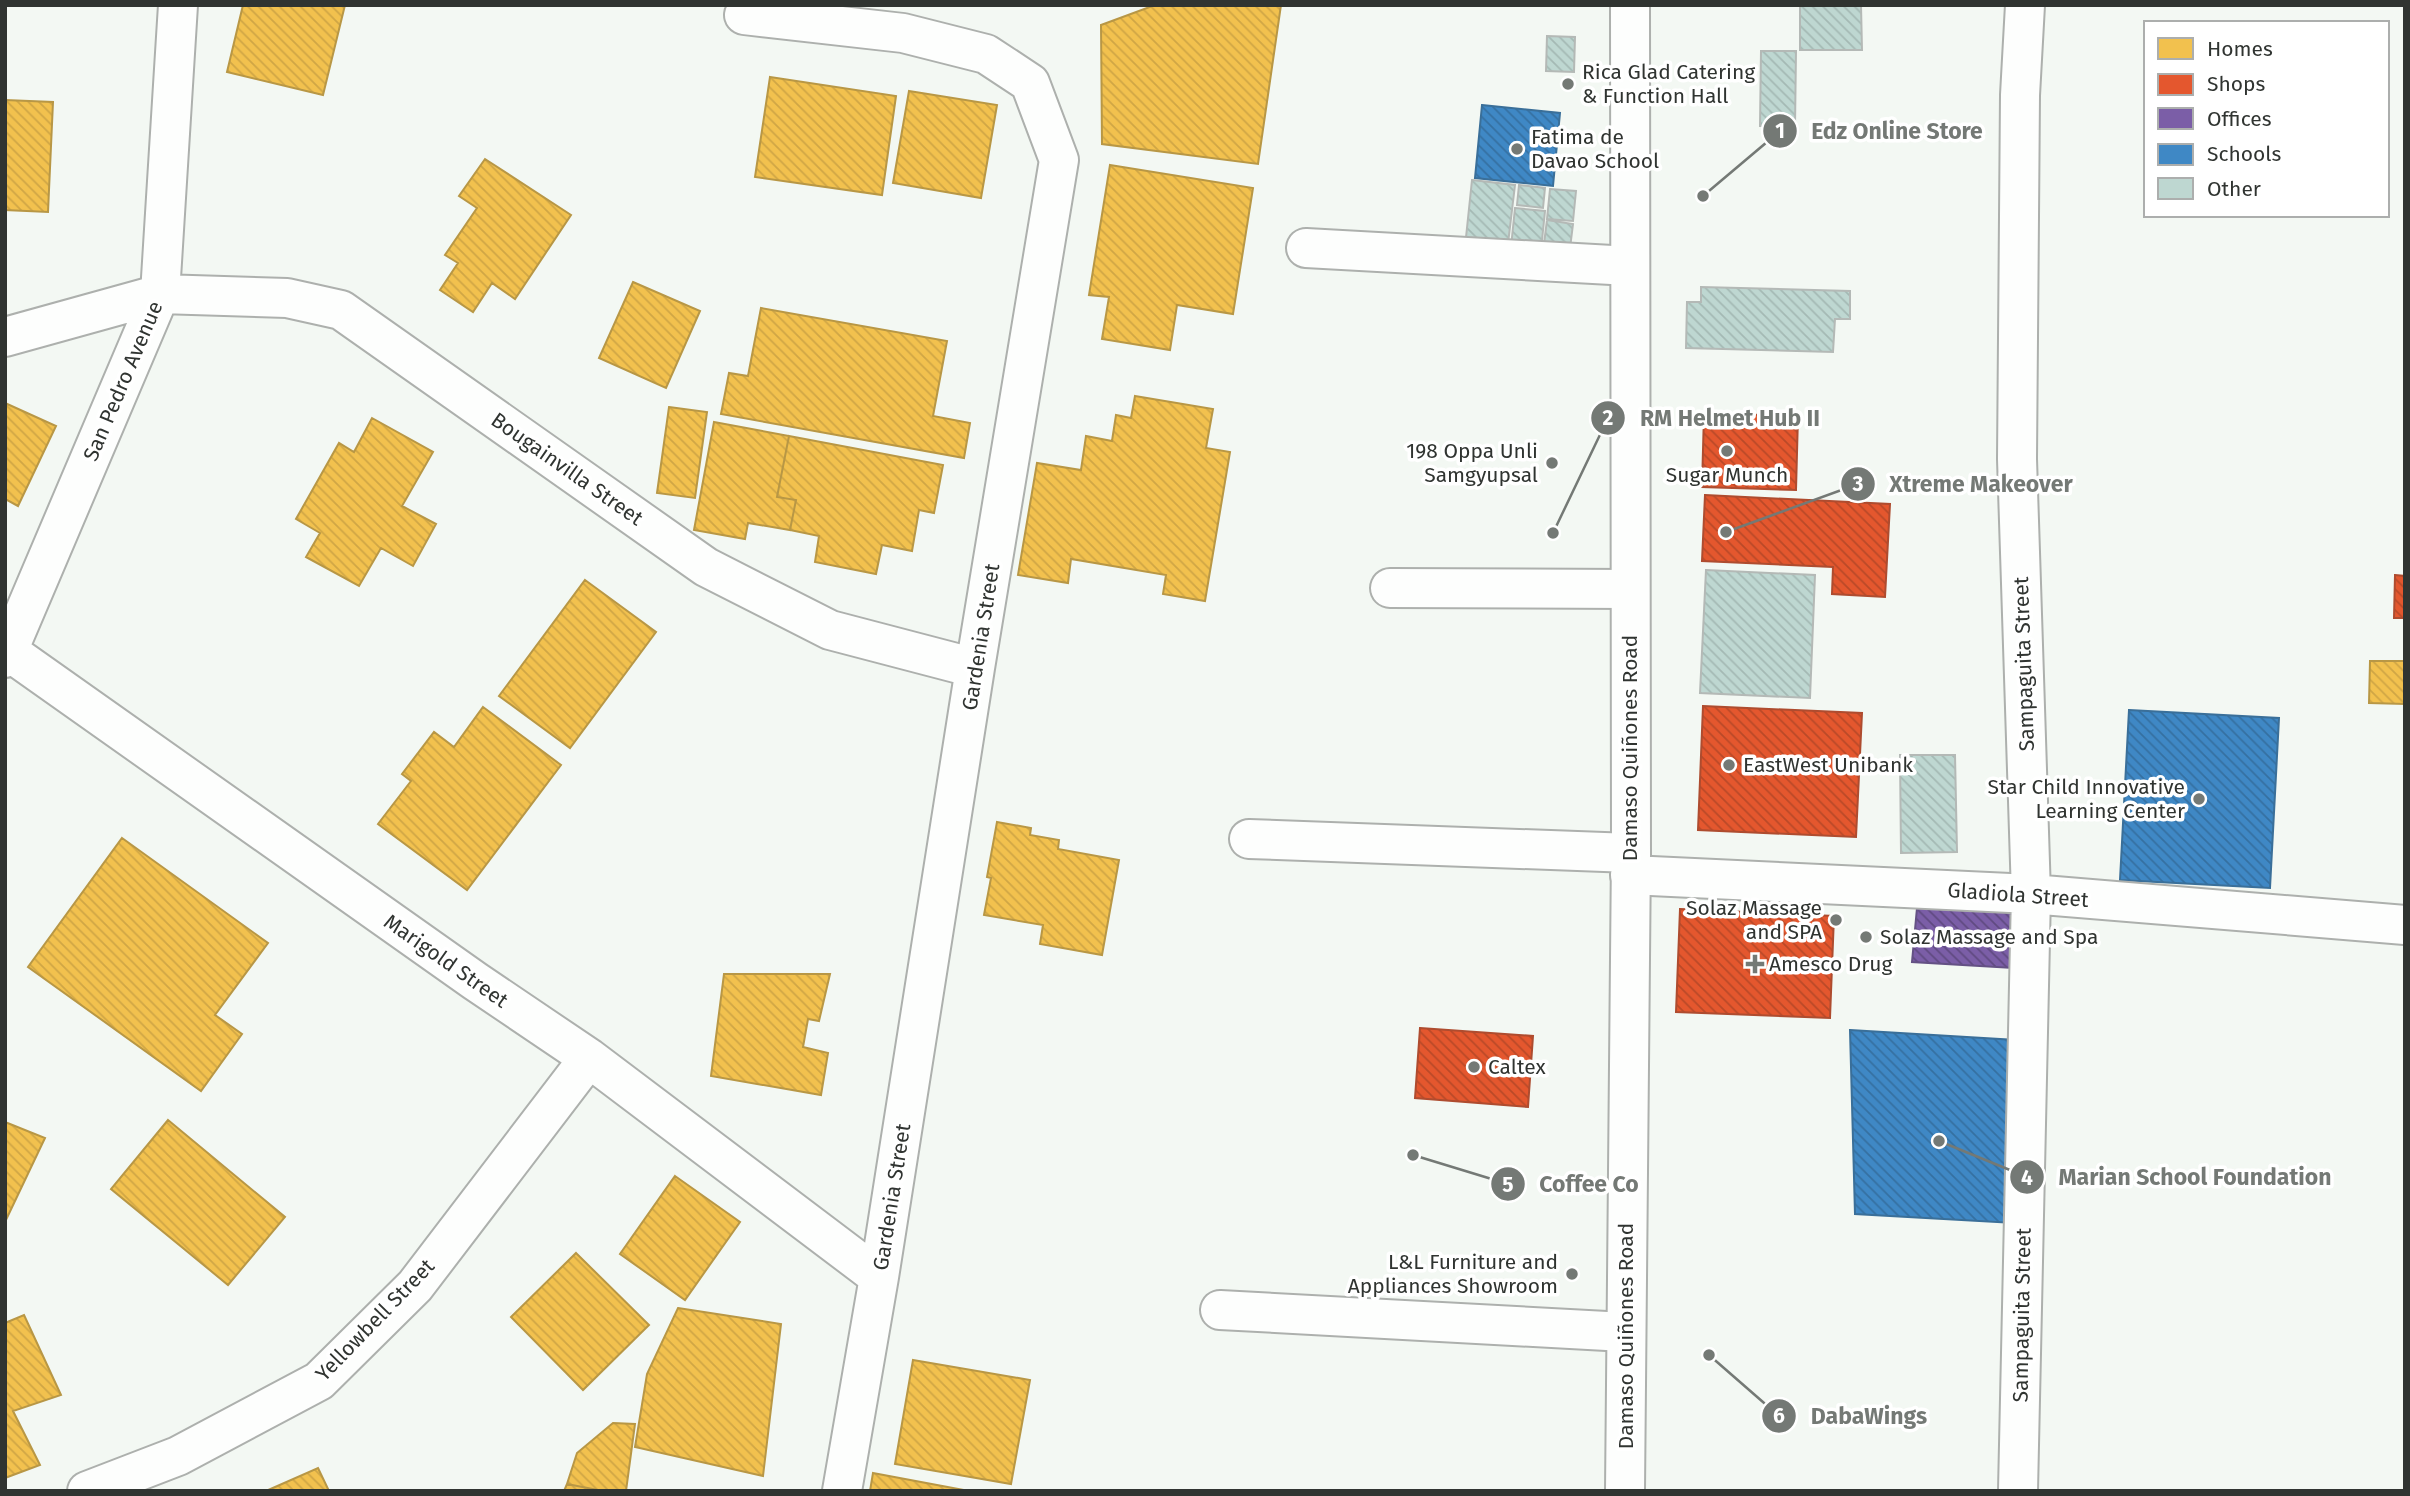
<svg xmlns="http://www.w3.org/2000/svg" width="2410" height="1496" font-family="'Fira Sans',sans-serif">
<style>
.homes{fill:url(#homes-back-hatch);stroke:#b89745;stroke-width:2}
.shops{fill:url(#shops-back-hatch);stroke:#ae4c2f;stroke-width:2}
.offices{fill:url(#offices-back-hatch);stroke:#645184;stroke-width:2}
.schools{fill:url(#schools-back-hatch);stroke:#3a6f99;stroke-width:2}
.building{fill:url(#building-back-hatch);stroke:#b4b9b6;stroke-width:2}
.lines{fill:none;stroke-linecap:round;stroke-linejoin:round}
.minor-casing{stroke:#adb0ad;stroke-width:42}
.major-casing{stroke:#adb0ad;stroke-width:42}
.minor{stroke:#fdfefd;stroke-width:38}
.major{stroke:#fdfefd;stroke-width:38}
.poi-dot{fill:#747975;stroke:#fff;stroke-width:2.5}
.labels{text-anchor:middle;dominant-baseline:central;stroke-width:7;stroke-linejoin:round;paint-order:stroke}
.poi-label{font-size:21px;fill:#303431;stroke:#fff;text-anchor:start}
.street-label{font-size:21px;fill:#303431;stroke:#fff}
.leader{fill:none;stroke:#747975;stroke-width:2.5}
.callout-dot{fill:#747975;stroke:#fff;stroke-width:2.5}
.mark-label{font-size:21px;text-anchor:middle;font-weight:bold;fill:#fff}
.callout-label{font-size:23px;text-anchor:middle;font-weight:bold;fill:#747975;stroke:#fff;stroke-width:7;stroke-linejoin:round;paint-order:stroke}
</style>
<defs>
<pattern id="homes-back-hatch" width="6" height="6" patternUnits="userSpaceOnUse" patternTransform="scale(1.75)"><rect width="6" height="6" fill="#f2c14e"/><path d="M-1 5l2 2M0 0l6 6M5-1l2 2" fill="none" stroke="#d0a645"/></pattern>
<pattern id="shops-back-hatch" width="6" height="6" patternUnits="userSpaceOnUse" patternTransform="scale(1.75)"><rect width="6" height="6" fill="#e4572e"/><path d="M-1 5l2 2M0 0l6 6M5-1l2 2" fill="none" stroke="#b94928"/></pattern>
<pattern id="offices-back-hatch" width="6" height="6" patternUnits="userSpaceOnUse" patternTransform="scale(1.75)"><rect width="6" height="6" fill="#7b5ea7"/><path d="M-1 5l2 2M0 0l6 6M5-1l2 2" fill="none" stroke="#604a81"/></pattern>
<pattern id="schools-back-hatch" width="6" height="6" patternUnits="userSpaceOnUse" patternTransform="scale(1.75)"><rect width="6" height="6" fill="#3f88c5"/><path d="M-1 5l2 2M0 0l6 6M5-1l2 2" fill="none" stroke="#3570a1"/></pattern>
<pattern id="building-back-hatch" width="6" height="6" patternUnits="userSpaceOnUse" patternTransform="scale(1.75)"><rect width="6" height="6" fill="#bed7d1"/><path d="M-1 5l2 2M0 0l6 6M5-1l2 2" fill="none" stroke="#a4b9b4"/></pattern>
</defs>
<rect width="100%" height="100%" fill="#f3f8f3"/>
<!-- homes -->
<path class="homes" d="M243 5H345L323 95 227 72Z
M1155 5H1281L1258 164 1102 144 1101 25Z
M770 77 896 96 882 195 755 177Z
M909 91 997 105 981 198 893 183Z
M5 100 53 102 48 212 5 210Z
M485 159 571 215 515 299 492 283 473 312 440 290 458 263 445 255 477 208 459 196Z
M1110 165 1253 188 1233 314 1177 305 1170 350 1102 339 1109 297 1089 295Z
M633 282 700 311 666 388 599 358Z
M761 308 947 341 933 416 970 423 964 458 721 414 729 373 748 376Z
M1135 396 1213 409 1206 448 1230 452 1205 601 1163 594 1166 575 1071 559 1068 583 1018 575 1037 463 1081 470 1086 436 1112 441 1116 415 1131 418Z
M5 403 56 426 18 506 5 499Z
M669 407 707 412 695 498 657 493Z
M372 418 433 452 402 506 436 524 413 566 381 548 359 586 306 557 320 533 296 519 339 443 354 452Z
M714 422 789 436 777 497 796 500 790 530 748 523 745 539 694 530Z
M789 436 943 465 934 513 919 510 912 551 882 545 876 574 815 562 819 536 790 530 796 500 777 497Z
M585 580 656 632 570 748 499 696Z
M2370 661H2405V704L2369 703Z
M483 707 561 765 467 890 378 824 411 781 402 774 434 732 454 747Z
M997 822 1031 828 1030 835 1059 840 1058 849 1119 860 1102 955 1040 944 1043 925 984 915 991 878 987 877Z
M122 838 268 943 215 1015 242 1034 201 1091 28 967Z
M724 974H830L819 1021 808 1019 803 1047 828 1053 821 1095 711 1076Z
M168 1120 285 1217 228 1285 111 1189Z
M5 1122 45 1138 5 1222Z
M675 1176 740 1222 685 1300 620 1254Z
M576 1253 649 1325 583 1390 511 1317Z
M678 1308 781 1324 763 1476 635 1447 647 1374Z
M24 1315 61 1395 13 1411 40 1465 5 1478V1323Z
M913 1360 1030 1380 1011 1484 895 1464Z
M613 1423 635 1424 626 1491H603L567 1484 577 1453Z
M318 1468 329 1491H266Z
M873 1473 969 1491H870Z
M567 1484 603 1491H564Z"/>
<!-- shops -->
<path class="shops" d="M1704 413 1798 416 1796 490 1702 487Z
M1705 495 1890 504 1885 597 1832 594 1833 567 1702 561Z
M2395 575 2405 576V618H2394Z
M1703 706 1862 713 1856 837 1698 830Z
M1680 909 1834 916 1830 1018 1676 1012Z
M1420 1028 1533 1036 1528 1107 1415 1098Z"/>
<!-- offices -->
<path class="offices" d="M1917 908 2013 911V968L1912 962Z"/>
<!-- schools -->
<path class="schools" d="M1482 105 1560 113 1553 186 1475 178Z
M2129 710 2279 718 2270 888 2120 880Z
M1850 1030 2016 1040 2014 1223 1855 1214Z"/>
<!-- building -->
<path class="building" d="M1800 5H1861L1862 50H1800Z
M1547 36 1575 37 1574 72 1546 71Z
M1761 51H1796L1795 127 1760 126Z
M1472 180 1515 185 1507 252 1465 247Z
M1519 185 1545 188 1543 208 1517 205Z
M1550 189 1576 191 1573 221 1547 219Z
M1515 208 1545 211 1541 250 1511 247Z
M1547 220 1573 224 1570 248 1544 244Z
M1701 287 1850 291V319H1835L1833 352 1686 348 1687 302H1701Z
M1706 570 1815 575 1810 698 1700 693Z
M1900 755H1955L1957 852 1901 853Z"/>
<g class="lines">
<!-- minor casing -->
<g class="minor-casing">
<path id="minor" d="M744 15 903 33 986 54 1030 83 1059 160 975 668 879 1277 842 1491
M1306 248 1630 266
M5 337 160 294 287 298 341 310 706 567 830 630 975 668
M1390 588 1630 589
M8 651 475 981 589 1058 879 1277
M5 658 160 294 178 5
M1249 839 1631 853
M1630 875 2031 894 2405 925
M1220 1310 1625 1332
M87 1491 178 1456 319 1381 415 1286 589 1058
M2018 1491 2031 894 2017 459 2020 95 2025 5"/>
</g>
<!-- major casing -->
<g class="major-casing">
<path id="major" d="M1625 1491 1631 853 1630 5"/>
</g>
<!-- minor -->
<use href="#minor" class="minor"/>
<!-- major -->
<use href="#major" class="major"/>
</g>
<!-- markers -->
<g class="poi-dot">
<circle cx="1568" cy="84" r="7"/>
<circle cx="1517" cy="149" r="7"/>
<circle cx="1727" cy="451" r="7"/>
<circle cx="1552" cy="463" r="7"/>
<circle cx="1729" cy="765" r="7"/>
<circle cx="2199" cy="799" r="7"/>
<circle cx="1836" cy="920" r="7"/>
<circle cx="1866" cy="937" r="7"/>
<path d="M1751.5 953.5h7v7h7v7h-7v7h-7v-7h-7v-7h7z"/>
<circle cx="1474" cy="1067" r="7"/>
<circle cx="1572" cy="1274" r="7"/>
</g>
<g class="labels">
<!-- poi labels -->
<g class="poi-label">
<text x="1582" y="72">Rica Glad Catering<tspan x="1582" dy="24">&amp; Function Hall</tspan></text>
<text x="1531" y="137">Fatima de<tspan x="1531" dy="24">Davao School</tspan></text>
<text x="1538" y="451" text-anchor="end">198 Oppa Unli<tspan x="1538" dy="24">Samgyupsal</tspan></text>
<text x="1727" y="475" text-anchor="middle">Sugar Munch</text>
<text x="1743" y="765">EastWest Unibank</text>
<text x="2185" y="787" text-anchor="end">Star Child Innovative<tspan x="2185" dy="24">Learning Center</tspan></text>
<text x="1822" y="908" text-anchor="end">Solaz Massage<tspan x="1822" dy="24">and SPA</tspan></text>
<text x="1880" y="937">Solaz Massage and Spa</text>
<text x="1769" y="964">Amesco Drug</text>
<text x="1488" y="1067">Caltex</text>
<text x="1558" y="1262" text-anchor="end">L&amp;L Furniture and<tspan x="1558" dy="24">Appliances Showroom</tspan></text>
</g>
<!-- street labels -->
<g class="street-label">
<text transform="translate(123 381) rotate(-67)">San Pedro Avenue</text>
<text transform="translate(567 469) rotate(35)">Bougainvilla Street</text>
<text transform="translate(981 637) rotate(-81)">Gardenia Street</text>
<text transform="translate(2024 664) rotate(-92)">Sampaguita Street</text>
<text transform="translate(1630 748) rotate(-90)">Damaso Quiñones Road</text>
<text transform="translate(2018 895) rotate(4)">Gladiola Street</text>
<text transform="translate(446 961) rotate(35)">Marigold Street</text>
<text transform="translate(892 1197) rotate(-81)">Gardenia Street</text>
<text transform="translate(2022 1315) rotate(-89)">Sampaguita Street</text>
<text transform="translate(375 1320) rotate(-46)">Yellowbell Street</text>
<text transform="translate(1626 1336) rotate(-90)">Damaso Quiñones Road</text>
</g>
</g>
<!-- callouts -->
<path class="leader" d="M1703 196L1780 131M1553 533L1608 418M1726 532L1858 484M1939 1141L2027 1177M1413 1155L1508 1184M1709 1355L1779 1416"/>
<g class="callout-dot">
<circle cx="1703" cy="196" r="7"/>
<circle cx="1553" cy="533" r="7"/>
<circle cx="1726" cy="532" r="7"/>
<circle cx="1939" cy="1141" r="7"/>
<circle cx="1413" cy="1155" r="7"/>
<circle cx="1709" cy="1355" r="7"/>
<circle cx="1780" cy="131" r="18"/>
<circle cx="1608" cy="418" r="18"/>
<circle cx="1858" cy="484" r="18"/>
<circle cx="2027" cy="1177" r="18"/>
<circle cx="1508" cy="1184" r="18"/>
<circle cx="1779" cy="1416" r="18"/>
</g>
<g class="mark-label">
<text x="1780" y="138">1</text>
<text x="1608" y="425">2</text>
<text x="1858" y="491">3</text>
<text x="2027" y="1185">4</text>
<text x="1508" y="1192">5</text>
<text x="1779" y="1423">6</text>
</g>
<g class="callout-label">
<text x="1897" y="139">Edz Online Store</text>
<text x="1730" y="426">RM Helmet Hub II</text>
<text x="1981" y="492">Xtreme Makeover</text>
<text x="2195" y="1185">Marian School Foundation</text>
<text x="1589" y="1192">Coffee Co</text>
<text x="1869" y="1424">DabaWings</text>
</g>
<!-- border -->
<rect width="2410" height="1496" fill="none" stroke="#303431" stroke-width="14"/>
<!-- legend -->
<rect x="2144" y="21" width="245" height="196" fill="#ffffff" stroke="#acaead" stroke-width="2"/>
<rect x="2158" y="38" width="35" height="21" fill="#f2c14e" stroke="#acaead" stroke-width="2"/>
<text x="2207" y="56" font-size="21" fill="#303431">Homes</text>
<rect x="2158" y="74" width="35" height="21" fill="#e4572e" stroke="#acaead" stroke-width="2"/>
<text x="2207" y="91" font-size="21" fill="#303431">Shops</text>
<rect x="2158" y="108" width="35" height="21" fill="#7b5ea7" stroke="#acaead" stroke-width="2"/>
<text x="2207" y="126" font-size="21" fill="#303431">Offices</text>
<rect x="2158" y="144" width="35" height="21" fill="#3f88c5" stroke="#acaead" stroke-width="2"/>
<text x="2207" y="161" font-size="21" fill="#303431">Schools</text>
<rect x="2158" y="178" width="35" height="21" fill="#bed7d1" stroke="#acaead" stroke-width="2"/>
<text x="2207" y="196" font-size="21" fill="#303431">Other</text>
</svg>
